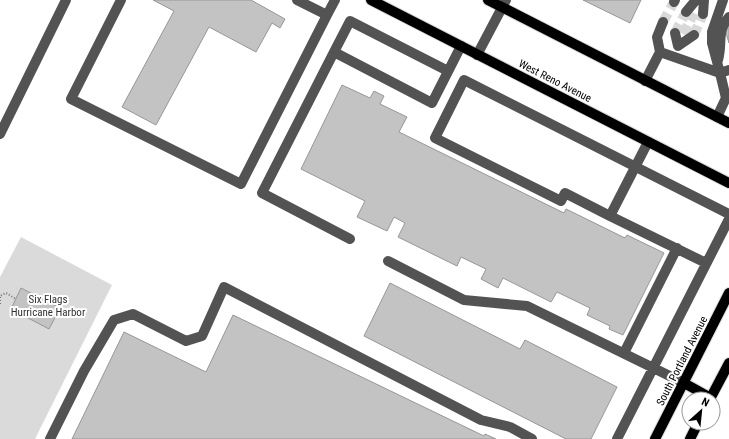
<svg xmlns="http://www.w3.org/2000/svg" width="729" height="439" font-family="'Roboto Condensed',sans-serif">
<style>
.green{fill:#dadada}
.building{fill:#c3c3c3;stroke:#979797}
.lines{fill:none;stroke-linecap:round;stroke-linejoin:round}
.minor-tunnel{stroke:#d9d9d9;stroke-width:10;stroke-dasharray:10 5;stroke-linecap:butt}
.major-casing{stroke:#dbdbdb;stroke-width:12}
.path{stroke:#757575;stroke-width:2;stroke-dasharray:1 2;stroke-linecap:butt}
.minor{stroke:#535353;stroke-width:10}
.major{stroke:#000;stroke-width:10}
.labels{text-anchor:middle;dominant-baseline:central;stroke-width:4;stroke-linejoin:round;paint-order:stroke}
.street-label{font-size:11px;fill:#000;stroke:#fff}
.park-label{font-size:11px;fill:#313131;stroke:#fff}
</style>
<rect width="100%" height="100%" fill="#fff"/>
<!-- green -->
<path class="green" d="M21 237 112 285 35 439H0V277Z"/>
<!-- building -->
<path class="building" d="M153 0H251L285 19 280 28 272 23 256 52 209 27 156 125 122 107 174 11Z
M583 0H641L630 23Z
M729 23V43L725 30Z
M342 85 370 98 374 91 384 96 380 104 407 117 399 132 564 213 566 209 625 238 627 235 664 253 623 335 609 329 610 326 587 315 590 308 557 292 551 302 503 278 498 288 481 279 486 269 461 257 457 266 398 237 405 223 394 217 387 231 357 217 365 201 301 169Z
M390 283 520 349 525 340 617 387 591 439H566L364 336Z
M21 288 60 308 49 329 11 309Z
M233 315 484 436 485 434 496 439H72L124 332 206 372Z"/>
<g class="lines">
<!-- minor-tunnel -->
<path class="minor-tunnel" d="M663 22 674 2
M675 33 686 12
M683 34 694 13
M694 35 703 14"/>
<!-- major casing -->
<g class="major-casing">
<path id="major" d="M371 0 729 183
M488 0 729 123
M684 383 711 398
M710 399 729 363
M655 439 729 293
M690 439 698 423"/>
</g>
<!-- path -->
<path class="path" d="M0 304V296L6 293 16 299"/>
<!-- minor -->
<path class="minor" d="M121 0 71 99 241 184 327 15
M297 0 327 15 335 0
M723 0 712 32V43L720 73 729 70
M674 2 675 0
M686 12 696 0
M703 14 704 0
M675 33 678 46 694 35
M334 52 350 21 448 71
M660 52 657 37 663 22
M477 55 506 0
M718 60C723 43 716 32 729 17
M645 81 660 52 720 73 726 98 717 117
M0 134 66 0
M648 142 610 216 706 263
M610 216 565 193 561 201 435 138 464 80 729 214
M350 239 262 193 334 52 432 103 461 46
M388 261 464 300 527 306 684 383
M624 353 677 248
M50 439 84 371 114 320 133 314 186 341 202 336 224 287 481 420 510 427 532 439
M617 439 729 219"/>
<!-- major -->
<use href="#major" class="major"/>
</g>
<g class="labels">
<!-- street labels -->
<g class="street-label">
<text transform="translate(555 81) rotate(27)">West Reno Avenue</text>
<text transform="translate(682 361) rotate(-63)">South Portland Avenue</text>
</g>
<!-- park labels -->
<g class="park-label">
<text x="48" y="299">Six Flags<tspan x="48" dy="13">Hurricane Harbor</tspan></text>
</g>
</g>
<!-- north arrow -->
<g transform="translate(701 411) rotate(27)"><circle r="19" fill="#ffffff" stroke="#999999"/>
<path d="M0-3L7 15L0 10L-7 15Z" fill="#000000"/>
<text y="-6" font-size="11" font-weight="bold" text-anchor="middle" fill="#000000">N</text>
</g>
</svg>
